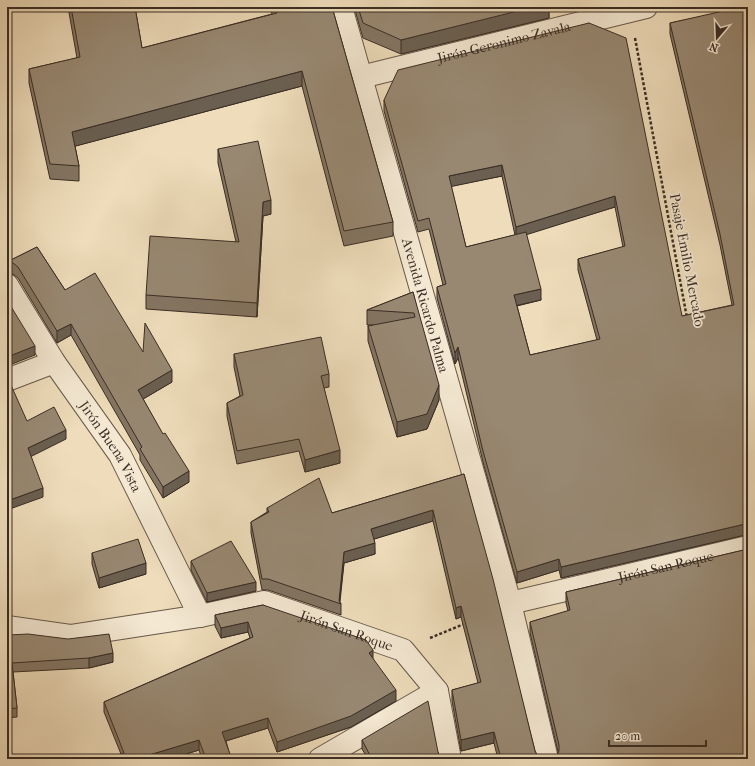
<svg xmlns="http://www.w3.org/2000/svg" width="755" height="766" font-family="'IM FELL French Canon',serif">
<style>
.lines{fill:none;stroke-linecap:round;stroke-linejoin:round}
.minor-casing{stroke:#67594a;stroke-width:24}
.path{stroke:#3a2d24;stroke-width:2.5;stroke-dasharray:3 2;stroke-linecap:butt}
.minor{stroke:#f4e8d2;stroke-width:22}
.wall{fill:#837562;stroke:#3a2d24;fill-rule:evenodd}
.shaded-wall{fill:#6a5f50;stroke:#3a2d24}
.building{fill:#988872;stroke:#3a2d24;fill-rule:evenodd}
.labels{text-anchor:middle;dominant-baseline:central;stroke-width:3.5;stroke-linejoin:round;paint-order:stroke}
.street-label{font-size:14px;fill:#3a2d24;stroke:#f4e8d2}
</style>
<rect width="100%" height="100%" fill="#eedcba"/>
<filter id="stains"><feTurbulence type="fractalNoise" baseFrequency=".005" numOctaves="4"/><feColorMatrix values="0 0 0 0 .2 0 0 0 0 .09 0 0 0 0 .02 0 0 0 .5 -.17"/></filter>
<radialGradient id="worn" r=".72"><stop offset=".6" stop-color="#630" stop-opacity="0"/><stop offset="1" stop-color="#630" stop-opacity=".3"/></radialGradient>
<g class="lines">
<!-- minor casing -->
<g class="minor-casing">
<g id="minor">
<path id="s1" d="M341 7 510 603 547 759"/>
<path id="s2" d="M361 77 646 7"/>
<path id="s3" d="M7 285 54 362 120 455 200 616"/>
<path d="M7 380 54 362"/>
<path id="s4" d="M510 603 748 547"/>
<path id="s5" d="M7 627 70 636 200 616 264 602 403 650 437 691 450 759"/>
<path d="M320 759 437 691"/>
</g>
</g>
<!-- path -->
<path class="path" d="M635 38 687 318
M430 638 464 624"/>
<!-- minor -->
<use href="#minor" class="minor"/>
</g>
<!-- wall -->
<path class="wall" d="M68 7H135L142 48 272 14 270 7H332L393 222V236L344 246 302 86 75 146 79 166V181L50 179 29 83V69L77 58Z
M354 7H549V18L401 54 363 38Z
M748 7V535H745L561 578 559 570 517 583 483 462 458 358 455 364 437 298V287L443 285 429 229 418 232 384 111V100L589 23 682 316 732 305 720 245 670 34V23ZM502 176 515 235 466 247 451 186ZM615 207 623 247 578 259V270L597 340 530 355 517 306 541 300 526 234Z
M218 149 271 214 263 216 257 317 146 309V295L236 242 218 163Z
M37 247 65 290 143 352 172 382 143 399 189 482 163 498 140 460V455L71 335 57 343 18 278 13 274 9 273V261Z
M413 292 439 400 427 429 397 437 368 341V326L373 325H367V310Z
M234 354 329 374V387L324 388 340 463 305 472 299 451 237 464 227 416V403L240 396 234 367Z
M464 474 535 751 538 757 542 759H498L494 743 461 751 452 701V690L478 683 461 617 456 619 433 521 374 539 375 554 344 563 340 602 341 604V615L268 590H262L251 533V522L267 512V508L332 513Z
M748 549 556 757 558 752 530 633V622L568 611 566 603V592Z
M92 553 146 574 99 588 92 564Z
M191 561 256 591 207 602 191 570Z
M263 605 373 659 396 701 351 727 277 752 268 728 226 741 231 759H202L199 750 170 759H105L121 754 104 712V702L250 638 248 632 221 638 215 626V615Z
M7 630 9 635 113 662 89 668 13 672 17 708V717L7 718Z
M362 740 438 752 440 758 442 759H368L362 749Z"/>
<!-- shaded-wall -->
<path class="shaded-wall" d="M529 7H549V18L401 54V40Z
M302 71V86L72 147V132Z
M502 165V176L449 187V176Z
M615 196V207L516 238V227Z
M271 200V214L263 216 257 317V303L263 202Z
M541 289V300L514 306V295Z
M71 324V335L57 343V331Z
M35 346V355L7 366V357Z
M458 347V358L455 364V353Z
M172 370V382L138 402V390Z
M439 385V400L427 429 397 437V422Z
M66 430V439L28 458V448Z
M340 450V463L305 472V460Z
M189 471V482L163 498V487Z
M43 488V497L7 510V501Z
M433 510V521L371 540V529Z
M745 524V535L561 578V567Z
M375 543V554L344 563 339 604 344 552Z
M559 559V570L517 583V572Z
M146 563V574L99 588V578Z
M256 582V591L207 602V593Z
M461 606V617L456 619V608Z
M248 622V632L221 638V628Z
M373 650V660L369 653Z
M113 653V662L89 668V658Z
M396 690V701L351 727 277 752V742Z
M268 718V728L222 742V732Z
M494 732V743L461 751V740Z
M199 740V750L170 759H149V755Z"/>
<!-- building -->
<path class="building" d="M71 7H135L142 48 277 13 275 7H332L393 222 344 231 302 71 72 132 79 166 50 164 29 69 80 57Z
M358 7H534L401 40 363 23Z
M741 7H748V524H745L561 567 559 559 517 572 483 451 458 347 455 353 437 287 446 284 429 218 418 221 384 100 398 70 589 23 626 38 682 316 734 305 720 234 670 23ZM502 165 516 227 615 196 625 246 578 259 600 339 530 355 514 295 541 289 526 232 466 247 449 176Z
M258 141 271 200 263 202 257 303 146 295 150 236 239 242 218 149Z
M37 247 65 290 95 273 143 352 145 323 172 370 138 390 163 434 165 433 189 471 163 487 140 449 142 447 71 324 57 331 18 267 13 263 9 261Z
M413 292 439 385 427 414 397 422 368 326 415 317 414 313 367 310Z
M7 300 35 346 7 357Z
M321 337 329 374 321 376 340 450 305 460 299 439 237 451 227 403 243 395 234 354Z
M7 383H10L27 421 54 407 66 430 28 448 43 488 7 501Z
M464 474 493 579 535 751 538 757 542 759H501L494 732 461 740 452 690 481 682 461 606 456 608 433 510 371 529 375 543 344 552 339 601 341 604 268 579H262L251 522 269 512 267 508 319 478 332 513Z
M138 539 146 563 99 578 92 553Z
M231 541 256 582 207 593 191 561Z
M748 549V759H552L556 757 559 751V745L530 622 570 610 566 592Z
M263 605 366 640 373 650 369 653 396 690 351 716 277 742 268 718 222 732 231 757 226 759H206L199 740 149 755 151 759H105L124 753 104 702 253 637 248 622 221 628 215 615Z
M7 630 8 631 9 635 28 634 68 639 109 634 113 653 89 658 12 663 17 708 7 709Z
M428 701 438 752 440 758 442 759H372L362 740Z"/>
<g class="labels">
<!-- street labels -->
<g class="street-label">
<text stroke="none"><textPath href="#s2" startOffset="147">Jirón Geronimo Zavala</textPath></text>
<text transform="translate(687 260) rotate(79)">Pasaje Emilio Mercado</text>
<text stroke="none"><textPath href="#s1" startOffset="310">Avenida Ricardo Palma</textPath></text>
<text stroke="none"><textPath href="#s3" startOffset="192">Jirón Buena Vista</textPath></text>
<text stroke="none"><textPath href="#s4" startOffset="160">Jirón San Roque</textPath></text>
<text stroke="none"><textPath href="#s5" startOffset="348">Jirón San Roque</textPath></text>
</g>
</g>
<!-- margin -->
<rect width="755" height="766" fill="none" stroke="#eedcba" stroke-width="24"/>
<rect x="8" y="8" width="739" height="750" fill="none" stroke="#3a2d24" stroke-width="2"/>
<rect x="12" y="12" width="731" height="742" fill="none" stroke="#3a2d24"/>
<!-- north arrow -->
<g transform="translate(717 38) rotate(199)" stroke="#f4e8d2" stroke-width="3" paint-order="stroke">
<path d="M0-3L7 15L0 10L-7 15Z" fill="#3a2d24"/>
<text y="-6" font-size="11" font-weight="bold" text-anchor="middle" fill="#3a2d24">N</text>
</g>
<!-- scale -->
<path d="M609 740v6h97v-6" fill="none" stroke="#3a2d24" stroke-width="2"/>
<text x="615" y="740" font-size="12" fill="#3a2d24" stroke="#f4e8d2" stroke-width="3" paint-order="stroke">20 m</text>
<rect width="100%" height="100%" filter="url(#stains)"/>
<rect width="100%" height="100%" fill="url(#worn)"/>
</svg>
